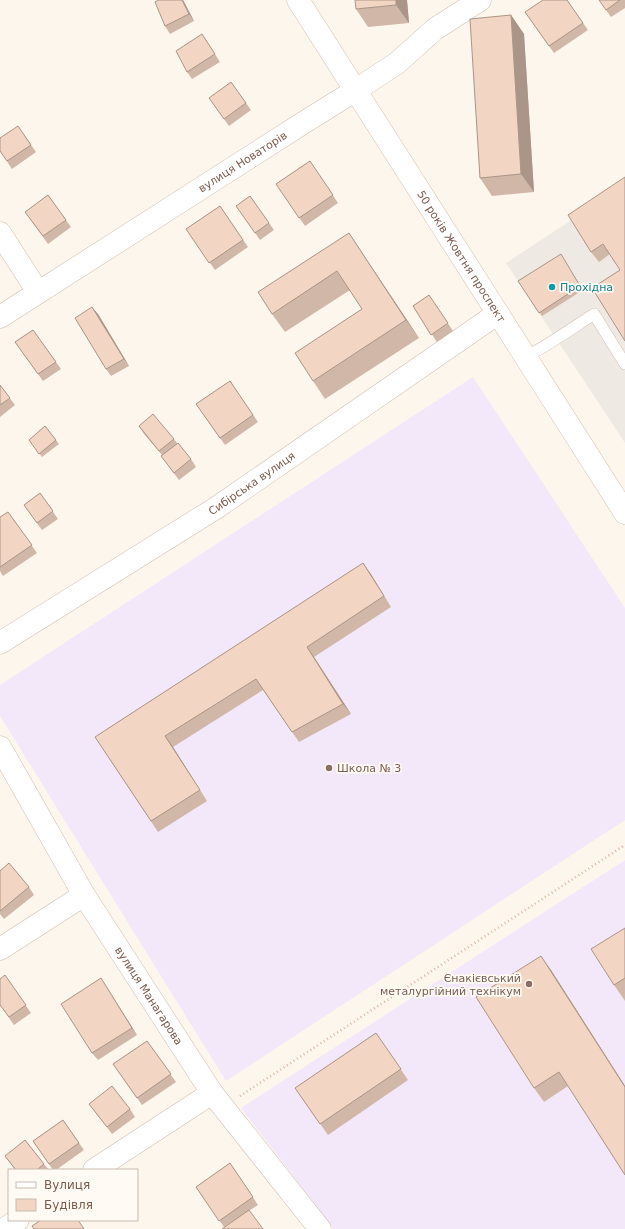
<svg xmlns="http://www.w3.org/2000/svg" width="625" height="1229" font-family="'DejaVu Sans',sans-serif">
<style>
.industrial{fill:#efe9e4}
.education{fill:#f3e8fa}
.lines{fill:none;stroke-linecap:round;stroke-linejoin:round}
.lane-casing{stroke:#d1beb0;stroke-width:12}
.street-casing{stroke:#d1beb0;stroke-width:23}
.secondary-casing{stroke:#d6c0b0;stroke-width:23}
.path{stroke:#d9b8a5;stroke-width:2.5;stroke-dasharray:1 3;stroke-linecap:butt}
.lane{stroke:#fff;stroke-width:11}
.street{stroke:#fff;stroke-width:22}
.secondary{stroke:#fff;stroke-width:22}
.wall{fill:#d1b7a8}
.shaded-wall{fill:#aa9588}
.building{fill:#f3d5c3;stroke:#aa9588}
.culture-dot{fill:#0f9aa8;stroke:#fffaf3;stroke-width:1.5}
.education-dot{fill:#8d6e63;stroke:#fffaf3;stroke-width:1.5}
.labels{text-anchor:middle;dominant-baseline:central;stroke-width:3.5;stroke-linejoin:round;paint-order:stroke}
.street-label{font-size:11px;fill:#7a5c4d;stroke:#fffaf3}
.culture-label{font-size:11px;fill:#0d838f;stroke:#fffaf3;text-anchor:start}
.education-label{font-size:11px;fill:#785e54;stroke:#fffaf3;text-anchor:start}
</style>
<rect width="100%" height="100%" fill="#fdf6ec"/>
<!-- industrial -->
<path class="industrial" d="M625 185V443L506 263Z"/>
<!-- education -->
<path class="education" d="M473 377 625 608V820L226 1081 0 716V685Z
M625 860V1229H334L241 1108Z"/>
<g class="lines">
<!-- lane casing -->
<g class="lane-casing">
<path id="lane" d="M525 357C549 345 571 329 594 314L625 364"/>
</g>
<!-- street casing -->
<g class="street-casing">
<g id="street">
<path d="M0 233 38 292"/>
<path id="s1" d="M0 317 303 123 356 90 397 63 435 29 480 0"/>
<path id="s2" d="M0 643 216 508 497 314"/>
<path id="s3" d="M0 747 84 895 212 1093 320 1229"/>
<path d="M0 949 84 895"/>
<path d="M94 1170 212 1093"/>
<path d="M4 1229 18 1220"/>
</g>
</g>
<!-- secondary casing -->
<g class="secondary-casing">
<g id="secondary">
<path id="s4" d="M298 0 625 513"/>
</g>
</g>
<!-- path -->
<path class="path" d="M240 1096 625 845"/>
<!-- lane -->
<use href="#lane" class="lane"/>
<!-- street -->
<use href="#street" class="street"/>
<!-- secondary -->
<use href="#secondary" class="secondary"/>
</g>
<!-- wall -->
<path class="wall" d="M158 0H183L194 21 170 34 165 26Z
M407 0 409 23 368 27 356 9Z
M567 0 588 30 554 53 525 12Z
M599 0H625V8L611 17Z
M511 15 524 34 534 192 492 196 480 178Z
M202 34 220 62 192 79 187 72Z
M231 82 251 110 229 126 209 98Z
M18 126 36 152 12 169 0 151Z
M310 161 338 203 305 226 276 184Z
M625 177 620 270 610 254 599 262 591 252Z
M48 195 71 227 48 244 25 212Z
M250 196 274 230 260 240 236 206Z
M220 206 248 247 215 270 186 229Z
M349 233 419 338 325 399 313 381 362 309 350 290 285 332 272 314Z
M563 258 583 290 542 316 518 281Z
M429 295 453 331 437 342 413 306Z
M98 314 129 366 111 376 106 369Z
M33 330 61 369 43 381 15 342Z
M230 381 258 422 225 445 196 404Z
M0 385 15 405 0 417Z
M45 426 59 444 42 457 29 440Z
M139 426 174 439 177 443 191 459 196 467 179 480 161 456 162 455 144 434Z
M40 493 58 519 42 530 24 505Z
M8 512 37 553 3 576 0 571V517Z
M363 563 391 607 314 657 351 714 299 742 263 690 173 747 207 801 158 832 95 737Z
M0 871 29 887 34 895 4 919 0 914Z
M625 928V1001L614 985Z
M551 970 625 1086V1175L568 1086 544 1102 534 1088Z
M5 975 31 1013 14 1025 0 1005Z
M101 978 137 1035 98 1060 92 1053Z
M376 1033 408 1080 328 1135 295 1088Z
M147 1041 176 1082 142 1105 113 1064Z
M89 1104 130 1109 135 1117 112 1134Z
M63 1120 84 1150 56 1170H53L33 1141Z
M5 1156 44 1164 49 1170H15Z
M230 1163 258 1205 224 1227 196 1187Z"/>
<!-- shaded-wall -->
<path class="shaded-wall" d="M182 0H183L194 21 189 14Z
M396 0H407L409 23 396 5Z
M511 15 524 34 534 192 521 174Z
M349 233 419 338 406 320Z
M92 307 98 314 129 366 124 359Z
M363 563 371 574 391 607Z
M307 647 314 657 351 714 343 704Z
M165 736 173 747 207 801 200 790Z
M541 956 551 970 625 1086V1087Z
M101 978 106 986 137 1035 132 1028Z"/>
<!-- building -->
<path class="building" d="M158 0H182L189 14 165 26 155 2Z
M355 0H396V5L356 9Z
M543 0H567L583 23 549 46 525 12Z
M599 0H620L606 10Z
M511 15 521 174 480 178 470 19Z
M202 34 215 54 187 72 176 51Z
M231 82 246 103 224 119 209 98Z
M18 126 31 145 7 161 0 151V138Z
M310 161 333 195 299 218 276 184Z
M625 177V341L592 288 620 270 603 244 591 252 568 215Z
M48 195 66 220 43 236 25 212Z
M250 196 269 223 255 233 236 206Z
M220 206 243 240 209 263 186 229Z
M349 233 406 320 313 381 295 353 362 309 337 271 272 314 258 292Z
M561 254 580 286 539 313 518 281Z
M429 295 448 323 431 335 413 306Z
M92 307 124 359 106 369 75 318Z
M33 330 56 362 38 374 15 342Z
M230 381 253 415 220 438 196 404Z
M0 385 10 398 0 405Z
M153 414 174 439 159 451 139 426Z
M45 426 56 440 39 454 29 440Z
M178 443 191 459 174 473 161 456Z
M40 493 53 511 37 523 24 505Z
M8 512 32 545 0 567V517Z
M363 563 384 596 307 647 343 704 292 732 256 679 165 736 200 790 151 821 95 737Z
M9 863 29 887 0 911V871Z
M625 928V978L614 985 591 949Z
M541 956 625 1087V1175L559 1072 534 1088 476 997Z
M5 975 26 1005 9 1017 0 1005V979Z
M101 978 132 1028 92 1053 61 1004Z
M376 1033 401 1069 320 1124 295 1088Z
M147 1041 171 1074 137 1098 113 1064Z
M112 1086 130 1109 107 1127 89 1104Z
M63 1120 79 1143 49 1164 33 1141Z
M25 1140 44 1164 37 1170H16L5 1156Z
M230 1163 253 1197 219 1221 196 1187Z
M249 1210 263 1229H222Z
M41 1220H78L84 1229H34L32 1226Z"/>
<!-- markers -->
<circle class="culture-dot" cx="552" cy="287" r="4"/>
<g class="education-dot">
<circle cx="329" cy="768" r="4"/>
<circle cx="529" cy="984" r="4"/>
</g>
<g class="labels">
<!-- street labels -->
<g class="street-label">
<text stroke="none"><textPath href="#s1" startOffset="288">вулиця Новаторів</textPath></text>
<text stroke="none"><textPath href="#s4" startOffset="304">50 років Жовтня проспект</textPath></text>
<text stroke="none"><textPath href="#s2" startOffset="298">Сибірська вулиця</textPath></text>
<text stroke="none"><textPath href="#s3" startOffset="290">вулиця Манагарова</textPath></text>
</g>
<!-- culture labels -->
<g class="culture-label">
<text x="560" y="287">Прохідна</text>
</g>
<!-- education labels -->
<g class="education-label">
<text x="337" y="768">Школа № 3</text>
<text x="521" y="978" text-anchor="end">Єнакієвський<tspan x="521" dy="13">металургійний технікум</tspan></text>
</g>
</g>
<!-- legend -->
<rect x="8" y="1169" width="130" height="52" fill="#fffaf3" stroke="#cabbb1"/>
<rect x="16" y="1182" width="20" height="6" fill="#ffffff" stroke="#cabbb1"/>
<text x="44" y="1189" font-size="12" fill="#7a5c4d">Вулиця</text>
<rect x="16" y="1199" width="20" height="12" fill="#f3d5c3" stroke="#cabbb1"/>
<text x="44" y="1209" font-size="12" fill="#7a5c4d">Будівля</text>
</svg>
